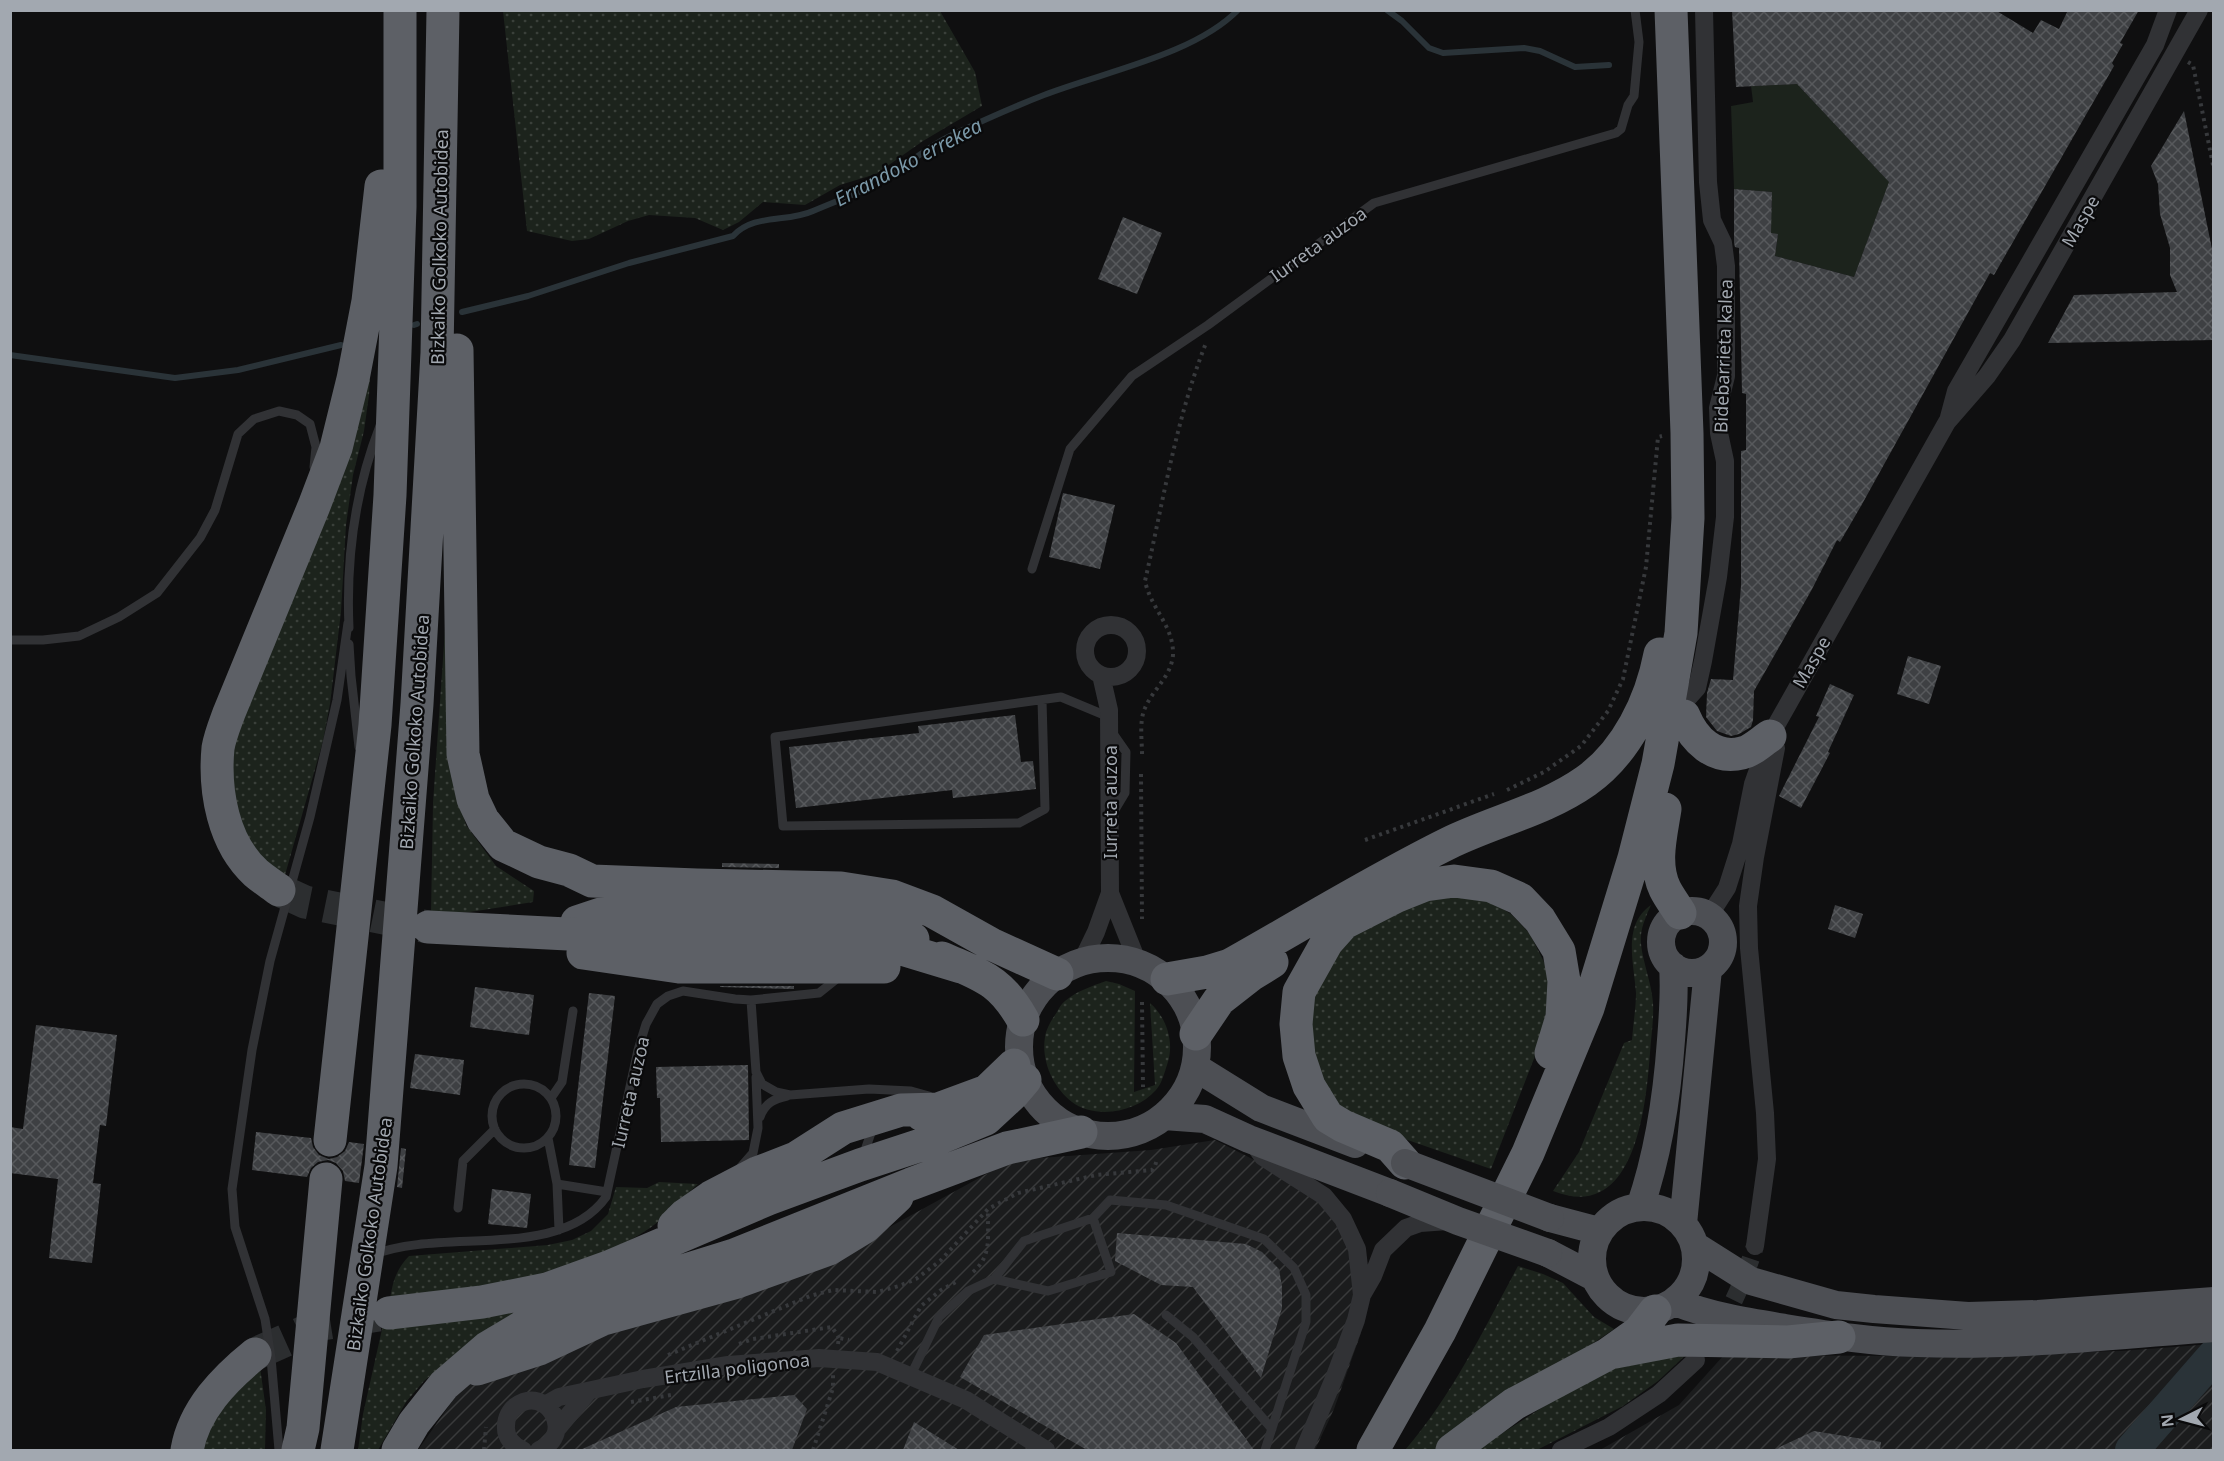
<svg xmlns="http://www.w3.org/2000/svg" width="2224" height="1461" font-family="'Noto Sans',sans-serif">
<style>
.industrial{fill:url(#industrial-furrows)}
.grass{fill:url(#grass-dots)}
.green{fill:#1c231c}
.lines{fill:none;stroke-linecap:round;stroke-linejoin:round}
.stream{stroke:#2a3338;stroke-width:6}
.river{stroke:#2a3338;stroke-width:34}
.building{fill:url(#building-cross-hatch)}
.street-tunnel{stroke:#2c2e30;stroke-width:18;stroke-dasharray:18 9;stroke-linecap:butt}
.highway-tunnel{stroke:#2c2e30;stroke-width:33;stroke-dasharray:33 16;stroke-linecap:butt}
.path{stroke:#37393c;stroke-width:4;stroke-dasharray:3 4.5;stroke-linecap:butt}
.lane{stroke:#313235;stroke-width:9}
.street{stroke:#313235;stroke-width:18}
.primary{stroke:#4d4f54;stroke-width:28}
.highway{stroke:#5d6066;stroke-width:33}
.primary-bridge{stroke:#4d4f54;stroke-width:28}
.labels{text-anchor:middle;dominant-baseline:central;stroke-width:4.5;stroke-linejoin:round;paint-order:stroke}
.street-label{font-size:18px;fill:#a2a8b0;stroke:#0a0a0b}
.water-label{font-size:20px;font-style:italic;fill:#7b99a9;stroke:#0a0a0b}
</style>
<defs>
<pattern id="industrial-furrows" width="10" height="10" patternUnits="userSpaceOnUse" patternTransform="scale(1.5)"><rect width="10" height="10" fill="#1b1c1d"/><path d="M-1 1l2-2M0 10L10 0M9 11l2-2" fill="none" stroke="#393a3b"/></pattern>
<pattern id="grass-dots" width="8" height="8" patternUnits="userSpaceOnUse" patternTransform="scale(1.5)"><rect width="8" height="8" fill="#1c231c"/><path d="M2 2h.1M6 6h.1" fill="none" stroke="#3a403a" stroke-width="1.8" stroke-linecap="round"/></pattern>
<pattern id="building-cross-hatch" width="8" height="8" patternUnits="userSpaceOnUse" patternTransform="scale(1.5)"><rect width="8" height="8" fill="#3e4043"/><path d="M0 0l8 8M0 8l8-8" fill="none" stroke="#57595c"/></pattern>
</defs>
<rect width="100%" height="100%" fill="#0f0f10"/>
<!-- industrial -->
<path class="industrial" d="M1215 1140 1341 1204 1366 1263 1361 1333 1334 1409 1315 1450H418L465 1383 833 1258 1012 1160 1151 1150Z
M2213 1344V1450H1600L1679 1405 1724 1355 1891 1356 2121 1351Z"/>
<!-- grass -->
<path class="grass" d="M503 11H940L975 72 982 106 923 141 876 174 840 185 805 205 763 202 739 222 723 230 695 218 649 215 628 221 589 239 572 241 527 231Z
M373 326 369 395 364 431 353 475 346 525 341 612 330 704 323 741 285 875 265 862 246 835 234 805 230 766 239 720Z
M451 543 455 787 466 825 496 866 534 891 533 902 470 912 431 913 433 803Z
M1435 894 1490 900 1512 915 1530 934 1546 966 1550 996 1537 1051 1491 1169 1353 1121 1314 1078 1307 1014 1329 958 1354 931Z
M1651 905C1647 914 1642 925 1641 935 1639 953 1652 982 1653 1003 1654 1019 1651 1037 1650 1053 1646 1107 1635 1224 1553 1191L1579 1152 1624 1043 1632 1040C1633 1024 1636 1008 1636 993 1634 963 1622 925 1651 905Z
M1106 981 1119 984 1135 991 1134 1092 1155 1085 1150 1003C1167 1018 1175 1043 1167 1065 1164 1074 1162 1083 1156 1090 1137 1112 1096 1120 1072 1102 1053 1087 1041 1061 1045 1037 1046 1029 1052 1019 1057 1012 1059 1008 1061 1004 1065 1001 1077 991 1092 986 1106 981Z
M659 1182 698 1184C682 1198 667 1216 650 1228 577 1278 475 1288 390 1299 393 1281 396 1270 409 1256L548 1245 572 1240 591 1231 608 1214 616 1187 647 1188Z
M1518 1266 1543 1274 1563 1283 1594 1317 1614 1329 1438 1450H1405C1452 1396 1484 1329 1518 1266Z
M603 1281 481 1333 424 1381 406 1402 378 1450H358L363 1414 383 1325Z
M1690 1351 1658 1381 1623 1406 1537 1450H1476L1571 1389 1631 1360Z
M260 1367 266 1410 265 1450H199L217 1406Z"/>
<!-- green -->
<path class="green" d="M1797 84 1896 189 1886 191 1854 277 1775 256 1778 235 1754 229 1755 210H1772V192L1734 189 1731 106 1753 102 1751 86Z"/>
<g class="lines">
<!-- stream -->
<path class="stream" d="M1387 10 1402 21 1429 48 1443 53 1524 48 1540 51 1575 67 1609 65
M462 312 528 296 629 263 733 236C754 213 787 223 813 211 834 202 856 194 876 184 903 170 924 148 952 135 982 121 1013 107 1044 95 1103 72 1194 55 1238 10
M414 325 417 324
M10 355 175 378 238 370 341 345"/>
<!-- river -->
<path class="river" d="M2132 1450 2214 1356"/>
</g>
<!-- building -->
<path class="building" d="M1732 10H1995L2033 33 2041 20 2059 29 2068 10H2139L2120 43 2123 44 2112 63 2114 66 1994 275 1990 273 1861 506 1840 542 1837 540 1811 591 1754 691 1753 720 1751 727 1739 734 1731 736 1717 731 1706 717 1707 693 1711 679 1733 680 1741 586V451L1746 450V394L1742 393 1739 248 1735 247 1734 243V189L1772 192 1771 233 1778 234 1775 256 1854 277 1889 182 1797 84 1736 87Z
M2184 111 2214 259V340L2048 343 2074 295 2177 292 2170 275V248L2160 214 2158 184 2151 166Z
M1123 217 1162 233 1137 294 1098 279Z
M1063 493 1115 505 1100 569 1049 557Z
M1908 656 1941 666 1929 704 1897 694Z
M1830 684 1854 695 1828 752 1830 753 1801 808 1779 796 1819 717 1816 716Z
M1015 715 1021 762 1033 761 1036 789 953 798 952 790 796 808 789 747 919 733 918 726Z
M722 863 779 864V868L722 867Z
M1835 905 1863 914 1855 938 1828 929Z
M720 986H794V989L720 987Z
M475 987 534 995 529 1035 470 1027Z
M589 993 615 996 595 1168 569 1165Z
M36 1025 117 1035 106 1126 100 1125 93 1183 101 1184 92 1263 49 1258 58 1179 10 1173V1127L23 1129Z
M415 1054 464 1060 460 1095 410 1088Z
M748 1065 749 1140 661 1142 660 1098H657L656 1067Z
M256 1132 311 1138 313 1147 319 1155 329 1159 337 1157 345 1151 349 1142 364 1144 359 1183 345 1181 343 1171 336 1163 328 1160 318 1162 311 1168 307 1177 252 1170Z
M401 1148 406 1149 402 1188 397 1187Z
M492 1189 531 1194 527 1228 488 1224Z
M1117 1233 1246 1244 1262 1252 1279 1269 1282 1287V1308L1261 1378 1193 1287 1161 1285 1115 1261Z
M1134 1314 1176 1343 1254 1450H1087L960 1377 984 1335Z
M794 1395 807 1409 792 1450H580L676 1407Z
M914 1422 959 1450H903Z
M1814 1431 1881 1442 1880 1450H1773Z"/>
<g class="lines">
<!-- street-tunnel -->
<path class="street-tunnel" d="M1721 1324C1736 1299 1746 1274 1755 1246"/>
<!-- highway-tunnel -->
<path class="highway-tunnel" d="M279 890 305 902 428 927
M255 1354 322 1324 385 1314"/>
<!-- path -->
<path class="path" d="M2188 62 2193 65 2214 170
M1142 754C1142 740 1139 721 1145 708 1153 689 1171 677 1173 655 1174 626 1151 609 1145 581 1163 502 1176 419 1206 343
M1141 774 1142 919
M1507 790 1544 772 1581 746 1608 711 1623 679 1646 567 1658 437 1662 436
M1365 840 1494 794
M1142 1002 1143 1087
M973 1272C993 1255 987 1235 988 1210
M739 1344 753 1339 832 1327 839 1338
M838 1344 839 1338 849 1340
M897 1351 921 1306 941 1290 956 1282
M668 1355 810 1296 833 1290 877 1292 899 1286 916 1279 940 1261 988 1209 1018 1193 1096 1175 1152 1170 1155 1166 1157 1159
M631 1402 671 1395
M484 1450 486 1427
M813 1450 833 1388V1375"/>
<!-- lane -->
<path class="lane" d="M1032 569 1070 449 1132 376 1208 325 1374 203 1616 133 1621 129 1628 105 1634 96 1639 42 1635 10
M349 628C346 560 355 490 380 426
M10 640H43L79 636 119 617 157 593 200 538 215 510 238 434 254 419 279 411 297 415 310 424 316 447 314 467
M349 644 351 676 359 747
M1042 700 1045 809 1019 823 783 826 775 737 1061 697 1109 717
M1112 732 1126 752 1125 793 1113 813
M751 1000 819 993 839 977
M492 1116a32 32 0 1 1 64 0a32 32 0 1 1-64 0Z
M551 1098 562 1082 573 1011
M760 1117C765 1103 774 1099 787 1096
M548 1138 557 1184 607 1192
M863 1156 873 1127
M739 1169 753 1153 758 1128 756 1077
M557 1184 559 1230
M458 1208 463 1161 495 1129
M1093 1218 1110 1200 1166 1205 1264 1239 1294 1268 1306 1295V1322L1265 1450
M373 1255C441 1227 560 1262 606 1197L638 1050 646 1024 657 1004 668 996 683 991 735 999 751 1000 756 1072 762 1084 776 1092 790 1095 869 1089 911 1091 929 1096
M1166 1315 1193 1337 1272 1429
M911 1375 939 1317 968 1291 994 1279 1024 1241 1093 1218 1111 1272 1048 1291 994 1279
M279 1450 271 1358 265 1319 235 1227 232 1189 252 1050 270 961 310 817 337 700 348 623"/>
<!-- street -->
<path class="street" d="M1949 417 1956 391 2155 45 2168 10
M1085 651a26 26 0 1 1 52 0a26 26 0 1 1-52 0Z
M1688 698 1697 688 1703 661 1718 577 1725 517V461L1719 433 1718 408 1726 376V266L1723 243 1712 220 1708 182 1704 10
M1110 893 1138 963
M1709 916 1727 888 1741 844 1753 784 1770 736 1947 422 1987 376 2012 340 2199 10
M1082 961 1096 932 1110 893 1109 710 1101 675
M1256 1147 1263 1157 1324 1196 1343 1219 1357 1249 1362 1295
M1755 1246 1767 1159 1765 1113 1749 948 1748 906 1755 857 1776 748
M545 1405 559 1397 643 1379 728 1365 819 1358 877 1362 966 1400 1046 1450
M557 1429 588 1392
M523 1450C513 1446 505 1437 506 1426 506 1418 510 1410 516 1406 546 1384 577 1434 539 1450
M1304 1450 1335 1376 1356 1320 1362 1295 1373 1276 1383 1250 1406 1228 1420 1223 1448 1221
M1561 1450 1609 1427 1659 1394 1696 1360"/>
<!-- primary -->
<path class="primary" d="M1661 942a31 31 0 1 1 62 0a31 31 0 1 1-62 0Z
M1019 1047a89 89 0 1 1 178 0a89 89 0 1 1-178 0Z
M1195 1067 1261 1108 1355 1144
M1164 1116 1205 1119 1249 1139 1390 1193
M1592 1259a52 52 0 1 1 104 0a52 52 0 1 1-104 0Z
M1640 1207C1659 1152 1667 1097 1671 1040 1673 1015 1675 991 1673 966
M1550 1218 1599 1231
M1683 1224 1708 969
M1694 1245 1751 1281 1836 1305 1874 1309 1968 1316 2038 1314 2214 1301
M1548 1253 1594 1277
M1675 1302C1710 1316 1748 1322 1785 1328 1829 1335 1873 1342 1917 1343 2016 1347 2115 1335 2214 1328"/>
<!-- highway -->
<path class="highway" d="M457 350 463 754 473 799 483 820 503 845 539 862 569 870 592 881 697 885 841 888 892 896 932 911 991 944 1057 974
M1684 716C1694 740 1714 760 1742 753 1752 751 1762 741 1770 736
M1665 809C1661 835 1653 864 1665 889 1669 897 1675 905 1680 913
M279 890C271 884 263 879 256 873 223 843 214 791 218 748 220 736 225 724 229 713L314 506 336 448 353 379 368 301 381 186
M577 922 601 914 708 912 806 915 856 919 879 925 913 939
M428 927 647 938 895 947 961 967
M583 953 679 967H884
M942 958C982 976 1000 979 1023 1020
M1167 979 1207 972 1230 965C1303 924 1374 880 1449 843 1494 821 1545 810 1586 781 1627 752 1651 701 1660 654
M1196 1034 1219 1000 1251 975 1272 962
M922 1115 987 1091 1014 1065
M330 1140 375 725 390 495 400 207V10
M1405 1163 1390 1146 1343 1126 1328 1117 1309 1086 1299 1056 1296 1024 1299 992 1327 942 1344 923 1395 897 1425 885 1454 881 1491 886 1520 899 1540 920 1559 951 1564 981 1562 1017 1551 1053
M674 1226 685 1215 711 1197 757 1173 796 1158 843 1128 901 1110 942 1109
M389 1313 482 1302 547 1289 611 1266 768 1199 860 1165 930 1142 986 1119 1013 1094 1025 1080
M1615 1352 1678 1340 1788 1342 1839 1337
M477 1369 539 1349 603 1319 737 1282 829 1249 865 1227 897 1197
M187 1450C194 1410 224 1379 255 1354
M298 1450 303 1428 326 1179
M337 1450 381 1166 417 704 437 353 443 10
M398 1450 414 1423 444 1385 487 1348 522 1327 660 1278 734 1255 911 1184 1007 1148 1081 1132
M1373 1450 1440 1331 1528 1153 1588 1008 1634 858 1658 764 1681 633 1688 518 1687 433 1671 10
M1452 1450 1514 1404 1608 1354 1639 1332 1655 1311"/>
<!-- primary-bridge -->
<path class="primary-bridge" d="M1405 1163 1550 1218
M1390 1193 1458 1221 1548 1253"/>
</g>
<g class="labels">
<!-- street labels -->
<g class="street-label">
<text transform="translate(2080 221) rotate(-60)">Maspe</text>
<text transform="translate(1318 244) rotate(-36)">Iurreta auzoa</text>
<text transform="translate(439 247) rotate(-89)">Bizkaiko Golkoko Autobidea</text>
<text transform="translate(1723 356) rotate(-88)">Bidebarrieta kalea</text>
<text transform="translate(1811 662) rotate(-60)">Maspe</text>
<text transform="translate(414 732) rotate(-86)">Bizkaiko Golkoko Autobidea</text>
<text transform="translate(1110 802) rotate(-90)">Iurreta auzoa</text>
<text transform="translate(630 1092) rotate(-77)">Iurreta auzoa</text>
<text transform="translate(369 1234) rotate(-82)">Bizkaiko Golkoko Autobidea</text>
<text transform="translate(737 1368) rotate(-7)">Ertzilla poligonoa</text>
</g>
<!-- water labels -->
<g class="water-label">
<text transform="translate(908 162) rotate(-28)">Errandoko errekea</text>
</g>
</g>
<!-- border -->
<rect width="2224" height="1461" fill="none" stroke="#a2a8b0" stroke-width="24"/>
<!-- north arrow -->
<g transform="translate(2182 1419) rotate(264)" stroke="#0a0a0b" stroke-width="4.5" paint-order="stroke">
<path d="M0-4.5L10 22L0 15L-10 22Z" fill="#a2a8b0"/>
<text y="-9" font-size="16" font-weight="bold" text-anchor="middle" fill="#a2a8b0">N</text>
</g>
</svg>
